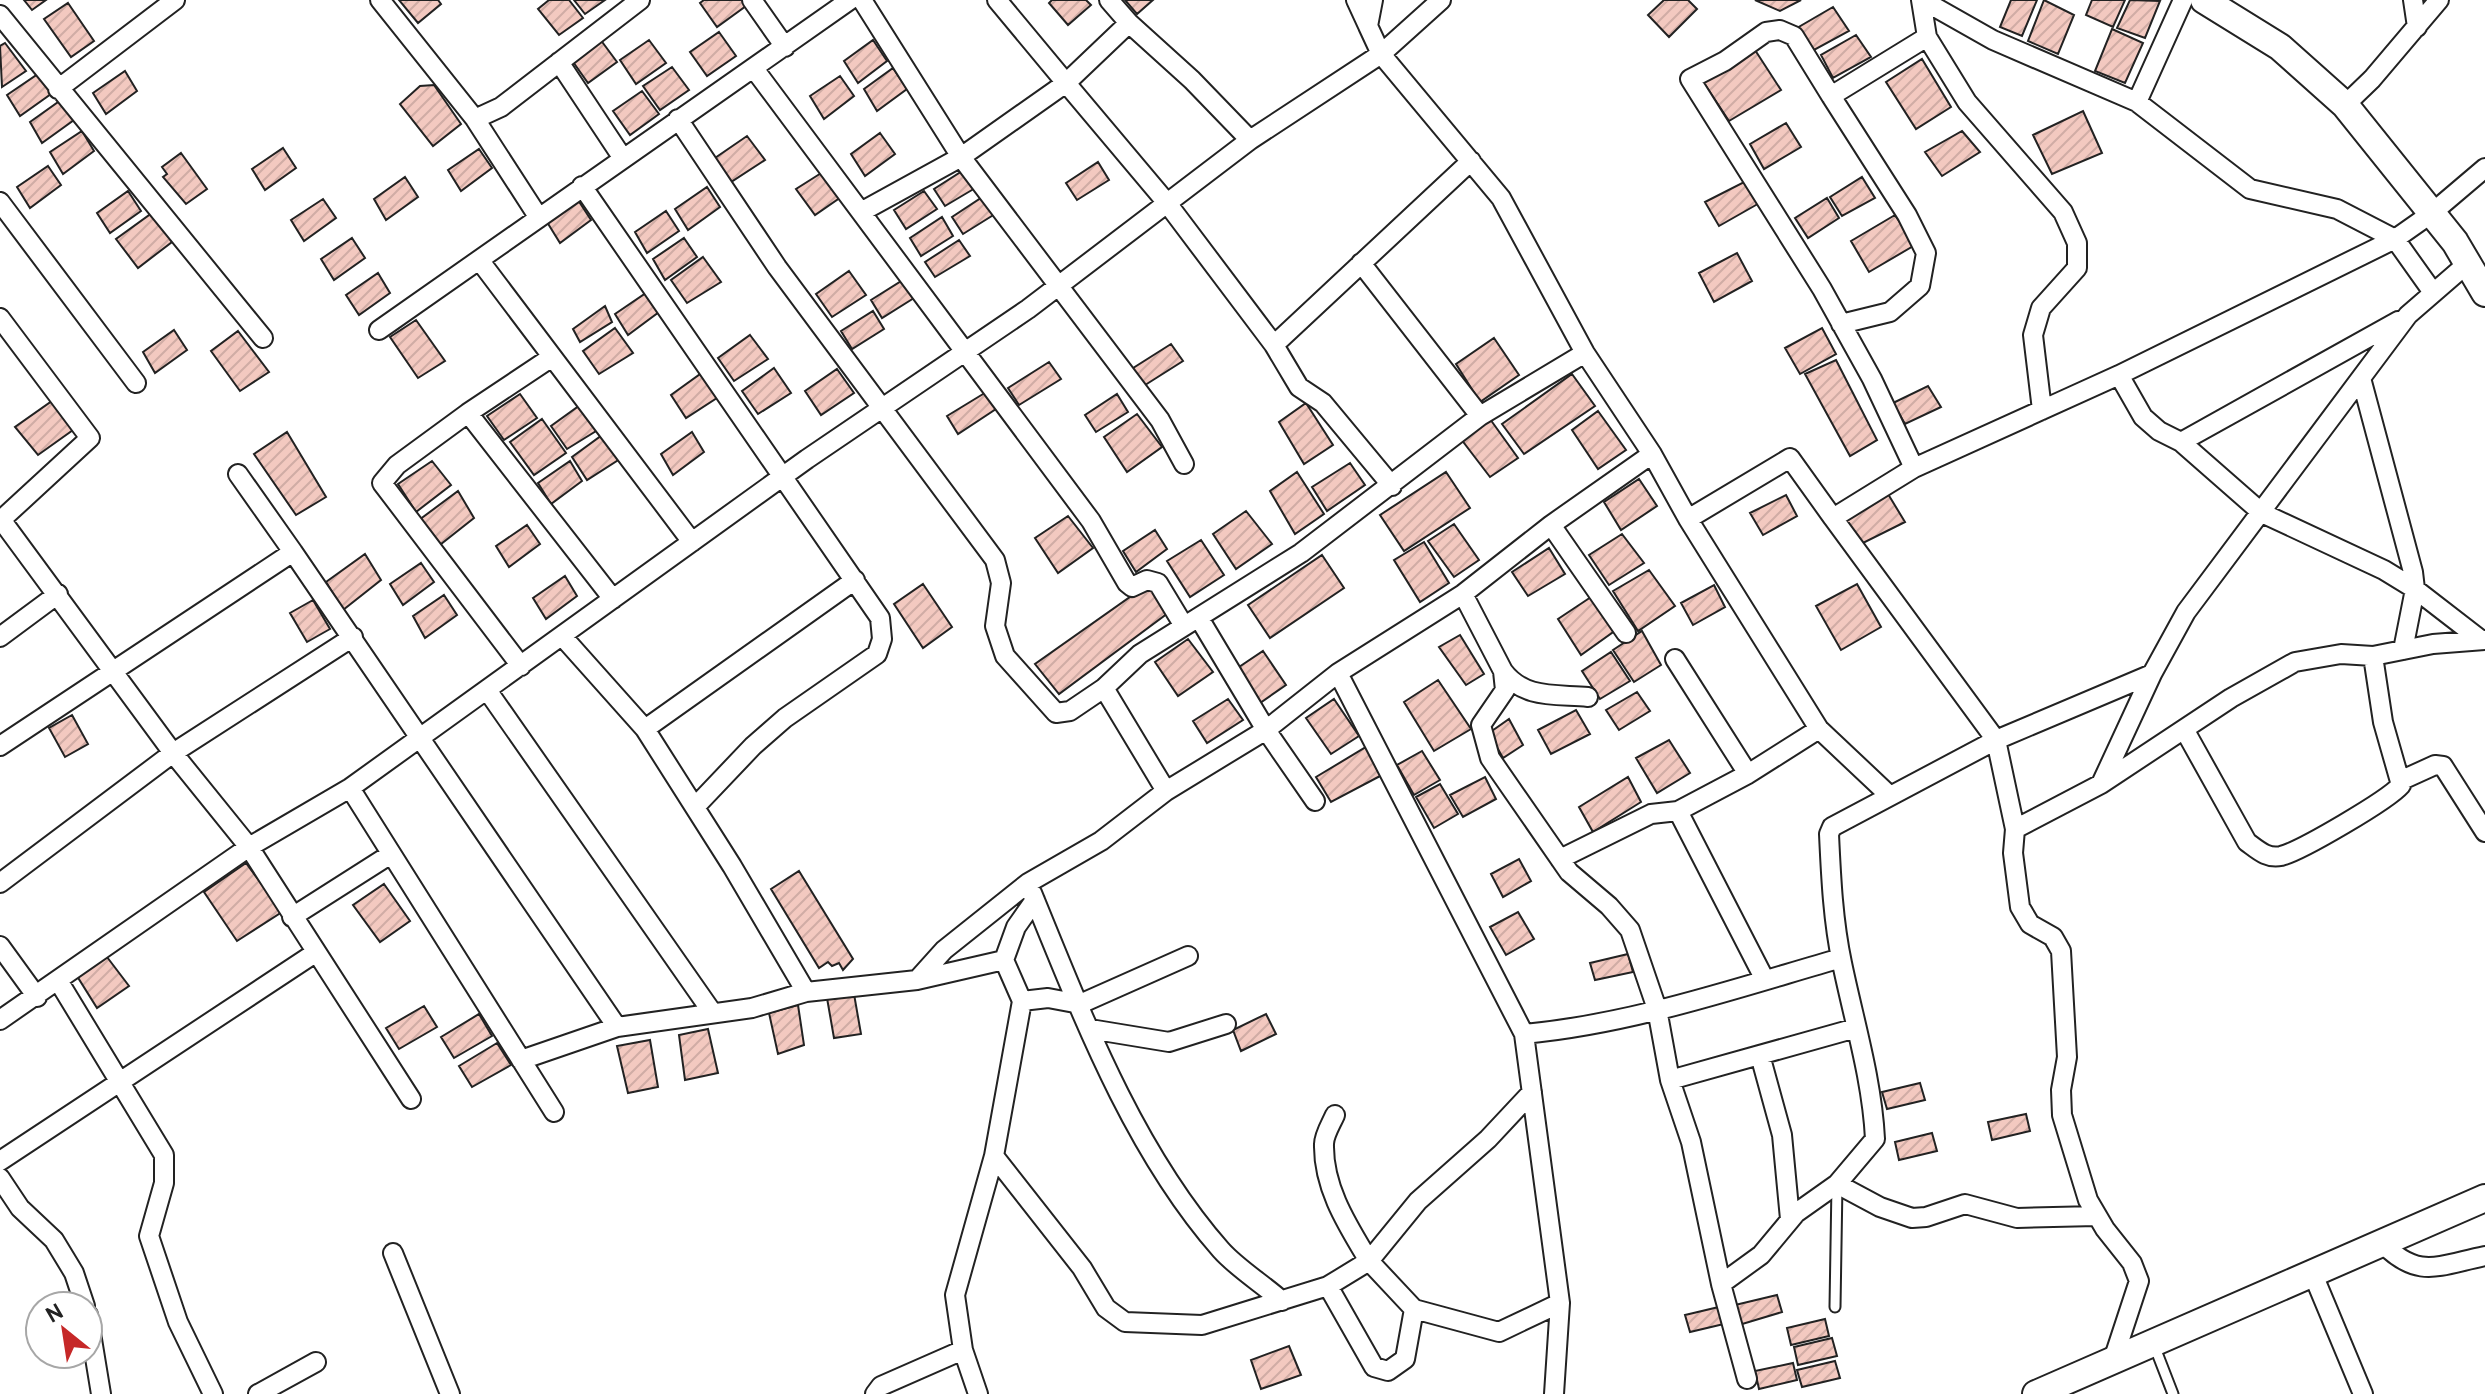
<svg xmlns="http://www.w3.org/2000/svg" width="2485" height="1394" font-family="Overpass,sans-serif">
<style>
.building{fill:url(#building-hatch);stroke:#222;stroke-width:2}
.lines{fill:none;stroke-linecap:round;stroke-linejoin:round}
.lane-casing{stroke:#222;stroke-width:13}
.street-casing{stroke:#222;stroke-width:22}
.secondary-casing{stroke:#222;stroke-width:30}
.lane{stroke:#fff;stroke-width:9}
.street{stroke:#fff;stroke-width:18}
.secondary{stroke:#fff;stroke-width:26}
</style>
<defs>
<pattern id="building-hatch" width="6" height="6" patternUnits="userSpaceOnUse" patternTransform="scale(2)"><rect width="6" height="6" fill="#f3c9c0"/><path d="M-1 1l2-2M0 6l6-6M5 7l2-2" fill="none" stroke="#d0aca5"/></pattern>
</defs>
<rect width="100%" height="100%" fill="#fff"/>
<!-- building -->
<path class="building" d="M24 0H46L32 10Z
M399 0H438L441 4 418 23Z
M549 0H569L583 18 559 35 538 9Z
M574 0H605L585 14Z
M704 0H742L746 6 717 27 700 3Z
M1052 0H1086L1091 5 1068 25 1049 3Z
M1125 0H1153L1137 14Z
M1664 0H1688L1697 9 1669 37 1648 15Z
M1755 0H1801L1780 11Z
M2011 0H2037L2022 36 2000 27Z
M2044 0 2074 15 2058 54 2028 41Z
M2092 0H2125L2113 27 2086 15Z
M2130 0 2160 1 2145 38 2117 28Z
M68 3 94 41 71 57 44 19Z
M1833 7 1849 31 1814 50 1797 28Z
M2112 29 2143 43 2125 83 2095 71Z
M719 32 736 56 707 76 690 52Z
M1856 35 1871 57 1833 78 1821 55Z
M600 39 617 62 588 83 571 59Z
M649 40 666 63 636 84 620 60Z
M873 40 887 61 858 83 844 61Z
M5 43 26 71 2 87 0 46Z
M1755 50 1781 90 1729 121 1702 80Z
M1922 59 1951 107 1916 129 1886 82Z
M672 67 689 90 660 110 643 86Z
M893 68 907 89 877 111 864 89Z
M125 71 137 91 106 114 93 93Z
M38 74 51 94 20 116 7 95Z
M840 76 854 96 824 119 810 96Z
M434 85 461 124 433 146 400 104 420 86Z
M642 91 659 114 630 135 613 111Z
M61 100 74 120 42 143 30 122Z
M2083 111 2102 153 2052 174 2033 135Z
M1786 123 1801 147 1764 169 1750 144Z
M82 131 94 151 63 174 50 152Z
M1962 131 1980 152 1942 176 1925 152Z
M880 133 895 154 865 176 851 154Z
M747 136 765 160 731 182 715 158Z
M283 148 296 168 265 190 252 169Z
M479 149 492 168 461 191 448 170Z
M181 153 207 189 186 204 163 177 167 174 162 167Z
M1098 162 1109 180 1077 200 1066 183Z
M48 166 61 185 30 208 17 187Z
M967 168 977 187 945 206 934 189Z
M826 170 844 195 815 215 796 189Z
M405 177 418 197 386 220 374 199Z
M1862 177 1875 198 1842 216 1830 197Z
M1750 179 1763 201 1719 226 1705 202Z
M707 187 720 207 688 230 675 209Z
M128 191 141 211 110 233 97 213Z
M924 191 937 209 906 229 894 210Z
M984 196 995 214 963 234 952 217Z
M1827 198 1839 218 1808 238 1795 218Z
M323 199 336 218 304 241 291 220Z
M578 200 591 220 560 243 547 222Z
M666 211 679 231 647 253 635 232Z
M152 213 172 242 138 268 116 239Z
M1895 215 1915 245 1869 272 1851 241Z
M942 217 953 236 921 256 910 238Z
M352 238 365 258 334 280 321 259Z
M684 238 697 257 665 280 653 259Z
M959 240 970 256 935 277 925 262Z
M1737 253 1752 281 1714 302 1699 273Z
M703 257 721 282 687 303 671 280Z
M849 271 866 295 832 317 816 294Z
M378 273 390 293 359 315 346 295Z
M903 280 914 298 882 318 871 300Z
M646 293 659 312 628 335 615 314Z
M605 306 612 322 580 342 573 329Z
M873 311 884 329 852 349 841 331Z
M416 320 445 361 418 378 390 337Z
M615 328 633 353 599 374 583 351Z
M1822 328 1836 354 1800 374 1785 348Z
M174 330 187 350 155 373 143 352Z
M238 331 269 372 240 391 211 351Z
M750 335 768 359 734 381 718 358Z
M1494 338 1519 375 1480 402 1456 364Z
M1171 344 1183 361 1142 387 1130 370Z
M1836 360 1877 440 1850 456 1805 374Z
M1049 362 1061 379 1019 405 1008 388Z
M774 368 791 393 758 414 742 391Z
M837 369 854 393 821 415 805 391Z
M703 372 720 396 686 418 671 395Z
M1572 374 1595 406 1524 454 1502 424Z
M1928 386 1941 407 1905 424 1893 403Z
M988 391 999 407 958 434 947 416Z
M520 394 537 418 504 440 487 416Z
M1117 394 1128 412 1096 432 1085 415Z
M52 401 73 430 38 455 15 427Z
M583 403 601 428 567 449 551 426Z
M1306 403 1333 445 1304 464 1279 422Z
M1598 411 1626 450 1598 469 1572 430Z
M1137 414 1162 447 1127 472 1104 437Z
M542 419 566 453 534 475 510 442Z
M1490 419 1518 458 1490 477 1461 439Z
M287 432 326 497 296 515 254 454Z
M692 432 704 452 673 475 661 454Z
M605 433 623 457 587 480 572 457Z
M432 461 451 485 416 512 398 484Z
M570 461 582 481 551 504 538 483Z
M1350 463 1365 485 1327 511 1312 487Z
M1297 472 1324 514 1295 534 1270 491Z
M1446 472 1470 508 1404 551 1380 515Z
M1639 479 1657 506 1621 530 1604 502Z
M458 491 474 518 436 548 419 520Z
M1888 494 1905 522 1857 546 1840 519Z
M1786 495 1797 516 1763 535 1750 513Z
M1246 511 1272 544 1236 569 1213 534Z
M1068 516 1093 548 1058 573 1035 538Z
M1454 524 1479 560 1454 577 1428 541Z
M527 525 540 544 509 567 496 546Z
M1155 530 1167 549 1136 572 1123 551Z
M1622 534 1644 563 1609 585 1589 555Z
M1201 540 1224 575 1190 597 1167 561Z
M1424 542 1449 583 1420 602 1394 560Z
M1549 548 1565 574 1528 596 1512 572Z
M365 554 381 580 343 610 326 582Z
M1322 555 1344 588 1270 638 1248 605Z
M421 563 434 582 403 605 390 584Z
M1649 570 1675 606 1638 631 1613 591Z
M565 576 577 596 546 619 533 598Z
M923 584 952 627 923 648 894 604Z
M1857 584 1881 627 1841 650 1816 606Z
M1147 585 1168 613 1059 694 1035 664Z
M1714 585 1725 607 1693 625 1681 603Z
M444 595 457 615 425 638 413 616Z
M1591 597 1616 630 1581 655 1558 619Z
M313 600 330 629 307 642 290 613Z
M1642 631 1661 665 1634 682 1613 650Z
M1460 635 1484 674 1466 685 1439 647Z
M1188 639 1213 672 1178 696 1155 662Z
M1263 651 1286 685 1260 703 1239 667Z
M1611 652 1630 681 1600 699 1582 671Z
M1438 680 1471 729 1434 751 1404 702Z
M1637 692 1650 711 1619 730 1606 710Z
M1228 699 1243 720 1207 743 1193 721Z
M1334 699 1359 736 1331 754 1306 718Z
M1576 710 1590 734 1551 754 1538 730Z
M72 715 88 744 65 757 49 728Z
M1509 719 1523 745 1503 758 1489 733Z
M1669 740 1690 773 1657 793 1636 758Z
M1366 747 1382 775 1331 802 1316 777Z
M1422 751 1440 780 1414 795 1397 765Z
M1485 777 1496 799 1463 817 1450 795Z
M1628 777 1641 802 1593 832 1579 807Z
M1440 784 1458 814 1434 828 1416 797Z
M1519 859 1531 881 1503 897 1491 874Z
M246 863 282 912 237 941 204 892Z
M799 871 853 959 843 970 839 963 832 966 828 962 819 968 771 889Z
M384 884 410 921 380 942 353 905Z
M1518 912 1534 939 1506 955 1490 927Z
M1628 954 1633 972 1595 980 1590 963Z
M107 957 129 986 97 1008 77 976Z
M854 994 861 1034 834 1038 827 998Z
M798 1005 804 1045 778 1054 769 1013Z
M424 1006 437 1027 399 1049 386 1028Z
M479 1014 492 1036 454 1058 441 1037Z
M1266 1014 1276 1034 1241 1051 1233 1030Z
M708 1029 718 1073 685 1080 679 1035Z
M650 1040 658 1087 628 1093 617 1046Z
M497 1043 511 1065 472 1087 459 1066Z
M1920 1083 1925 1100 1887 1109 1882 1092Z
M2026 1114 2030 1131 1992 1140 1988 1122Z
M1932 1133 1937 1151 1899 1160 1895 1142Z
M1777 1295 1782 1312 1739 1325 1735 1305Z
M1723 1306 1728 1323 1690 1332 1685 1315Z
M1825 1319 1829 1336 1791 1345 1787 1328Z
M1832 1338 1837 1356 1798 1365 1794 1347Z
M1289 1346 1301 1375 1261 1389 1251 1360Z
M1835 1361 1840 1378 1802 1387 1797 1370Z
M1793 1363 1797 1380 1759 1389 1755 1371Z"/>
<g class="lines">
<!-- lane casing -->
<g class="lane-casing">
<path id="lane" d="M1835 1307 1837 1184
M2154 1345 2173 1394"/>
</g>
<!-- street casing -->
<g class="street-casing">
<path id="street" d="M380 0 475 119 539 218
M752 0 785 47
M862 0 961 157 1160 420 1184 464
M1109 0 1129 23
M1356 0 1368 26
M1373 0 1368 26 1381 54 1501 198 1585 353 1652 454 1688 519 1819 729 1889 795
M1921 0 1927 37 1967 102 2063 212 2077 243V268L2041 308 2033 335 2042 410
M2413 0 2417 27
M1924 1 1993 40 2137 102 2250 189 2337 209 2395 239 2432 291
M0 15 263 338
M559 62 622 157
M755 70 1091 521 1127 583 1132 587 1147 580 1158 583 1184 626
M58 89 175 0
M1831 96 1907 215 1926 253 1920 286 1890 312 1841 324
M2137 102 2183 0
M2345 105 2372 79 2439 0
M475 119 501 107 640 0
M678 119 777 267 995 560 1001 583 995 626 1005 656 1056 713 1070 711 1104 688
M1250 140 1192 80 1129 23 1066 83 1167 203 1274 345 1299 387 1323 403 1392 486
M582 186 880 618 882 639 877 654 785 718 753 746 695 807
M0 202 136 383
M861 212 961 157 1066 83 997 0
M480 261 692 542
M1361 263 1480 416
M0 318 90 438 1 520
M379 330 850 0
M1274 345 1471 161
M2119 375 2143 417 2159 431 2181 442 2262 513 2384 570 2415 589 2481 640
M2361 378 2413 572 2415 589 2403 650
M468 413 552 357
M2181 442 2398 321
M1914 468 1872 379 1822 289 1690 79 1725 61 1766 32 1780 30 1794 36 1831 96 1927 37
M238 474 293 552
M0 518 173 753 249 847 411 1099
M1833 518 1996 740 2015 829 2013 853 2020 907 2030 924 2053 937 2061 951 2067 1057 2061 1090 2062 1115 2088 1200 2105 1229 2132 1263 2139 1281 2113 1360
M1688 519 1790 458 1833 518 1914 468 2119 375 2395 239 2432 213 2485 168
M1551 525 1652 454
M1463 594 1503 671 1505 690 1481 725 1490 758 1569 872 1609 906 1630 930 1657 1009 1670 1080 1691 1142 1721 1284 1747 1379
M1199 618 1266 730 1315 801
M562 636 645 729 732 866 806 992
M0 637 58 594
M1675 659 1748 774
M521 666 382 483 397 465 468 413 613 599
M1503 671C1524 699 1554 694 1588 697
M1338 673 1524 1034 1560 1303 1554 1394
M487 690 712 1012
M645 729 855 580
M2184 729 2247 842C2258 850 2267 859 2281 856 2301 851 2388 800 2401 785L2383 722 2373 656
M0 746 293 552 617 1027
M2402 780 2435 765 2443 766 2485 832
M2101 784 2152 674 2186 612 2408 315 2468 263
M350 788 554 1112
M1166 791 1104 688 1140 654 1301 553 1480 416 1585 353
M1678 811 1748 774 1819 729
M2015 829 2101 784 2231 698 2295 662 2341 654 2373 656 2433 644 2485 640
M1560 859 1651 814 1678 811 1765 980
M0 883 173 753 353 637
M1032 893C1082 1015 1133 1150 1221 1250 1238 1269 1263 1284 1282 1301
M292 917 391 854
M0 946 37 997
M917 980 944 950 1028 883 1101 841 1166 791 1266 730 1338 673 1463 594 1551 525 1626 633
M59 982 164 1155V1183L149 1236 178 1322 213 1394
M1022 1001 1048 998 1080 1004 1188 956
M0 1020 249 847 350 788 807 459 1028 309 1250 140 1381 54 1441 0
M1090 1029 1169 1042 1226 1024
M1524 1034C1632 1024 1737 988 1841 958
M1760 1055 1782 1135 1790 1219
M521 1060 617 1027 752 1008 806 992 917 980 1004 960
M1670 1080 1856 1028
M994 1156 1082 1268 1106 1308 1125 1322 1202 1325 1328 1286 1369 1261C1348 1226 1323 1188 1324 1144 1324 1135 1331 1124 1335 1115
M0 1161 315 953
M0 1178 20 1208 54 1240 74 1273 85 1306
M1837 1184 1880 1207 1912 1218 1926 1217 1965 1204 2017 1218 2096 1216
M2381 1242C2418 1280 2437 1266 2485 1256
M393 1253 450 1394
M2312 1272 2363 1394
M1721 1284 1761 1255 1796 1213 1837 1184 1875 1139C1872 1079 1854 1021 1842 963 1833 921 1831 877 1829 834L1832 827 1996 740 2152 674
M1328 1286 1374 1367 1388 1371 1405 1359 1414 1309 1369 1261 1418 1201 1488 1139 1532 1092
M1414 1309 1499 1332 1560 1303
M88 1315 101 1394
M258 1394 316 1362
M875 1394 881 1386 963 1350
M978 1394 963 1350 955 1295 994 1156 1022 1001 1004 960 1016 927 1035 900"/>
</g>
<!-- secondary casing -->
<g class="secondary-casing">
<path id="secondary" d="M2204 0 2280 47 2345 105 2455 242 2485 293
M2036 1394 2485 1198"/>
</g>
<!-- lane -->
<use href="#lane" class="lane"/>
<!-- street -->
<use href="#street" class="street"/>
<!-- secondary -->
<use href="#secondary" class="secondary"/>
</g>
<!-- north arrow -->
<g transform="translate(64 1330) rotate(330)"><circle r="38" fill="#ffffff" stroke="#a7a7a7" stroke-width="2"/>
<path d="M0-6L14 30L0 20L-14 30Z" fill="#c62828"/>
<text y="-12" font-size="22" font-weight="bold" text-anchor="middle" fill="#222222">N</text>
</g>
</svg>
